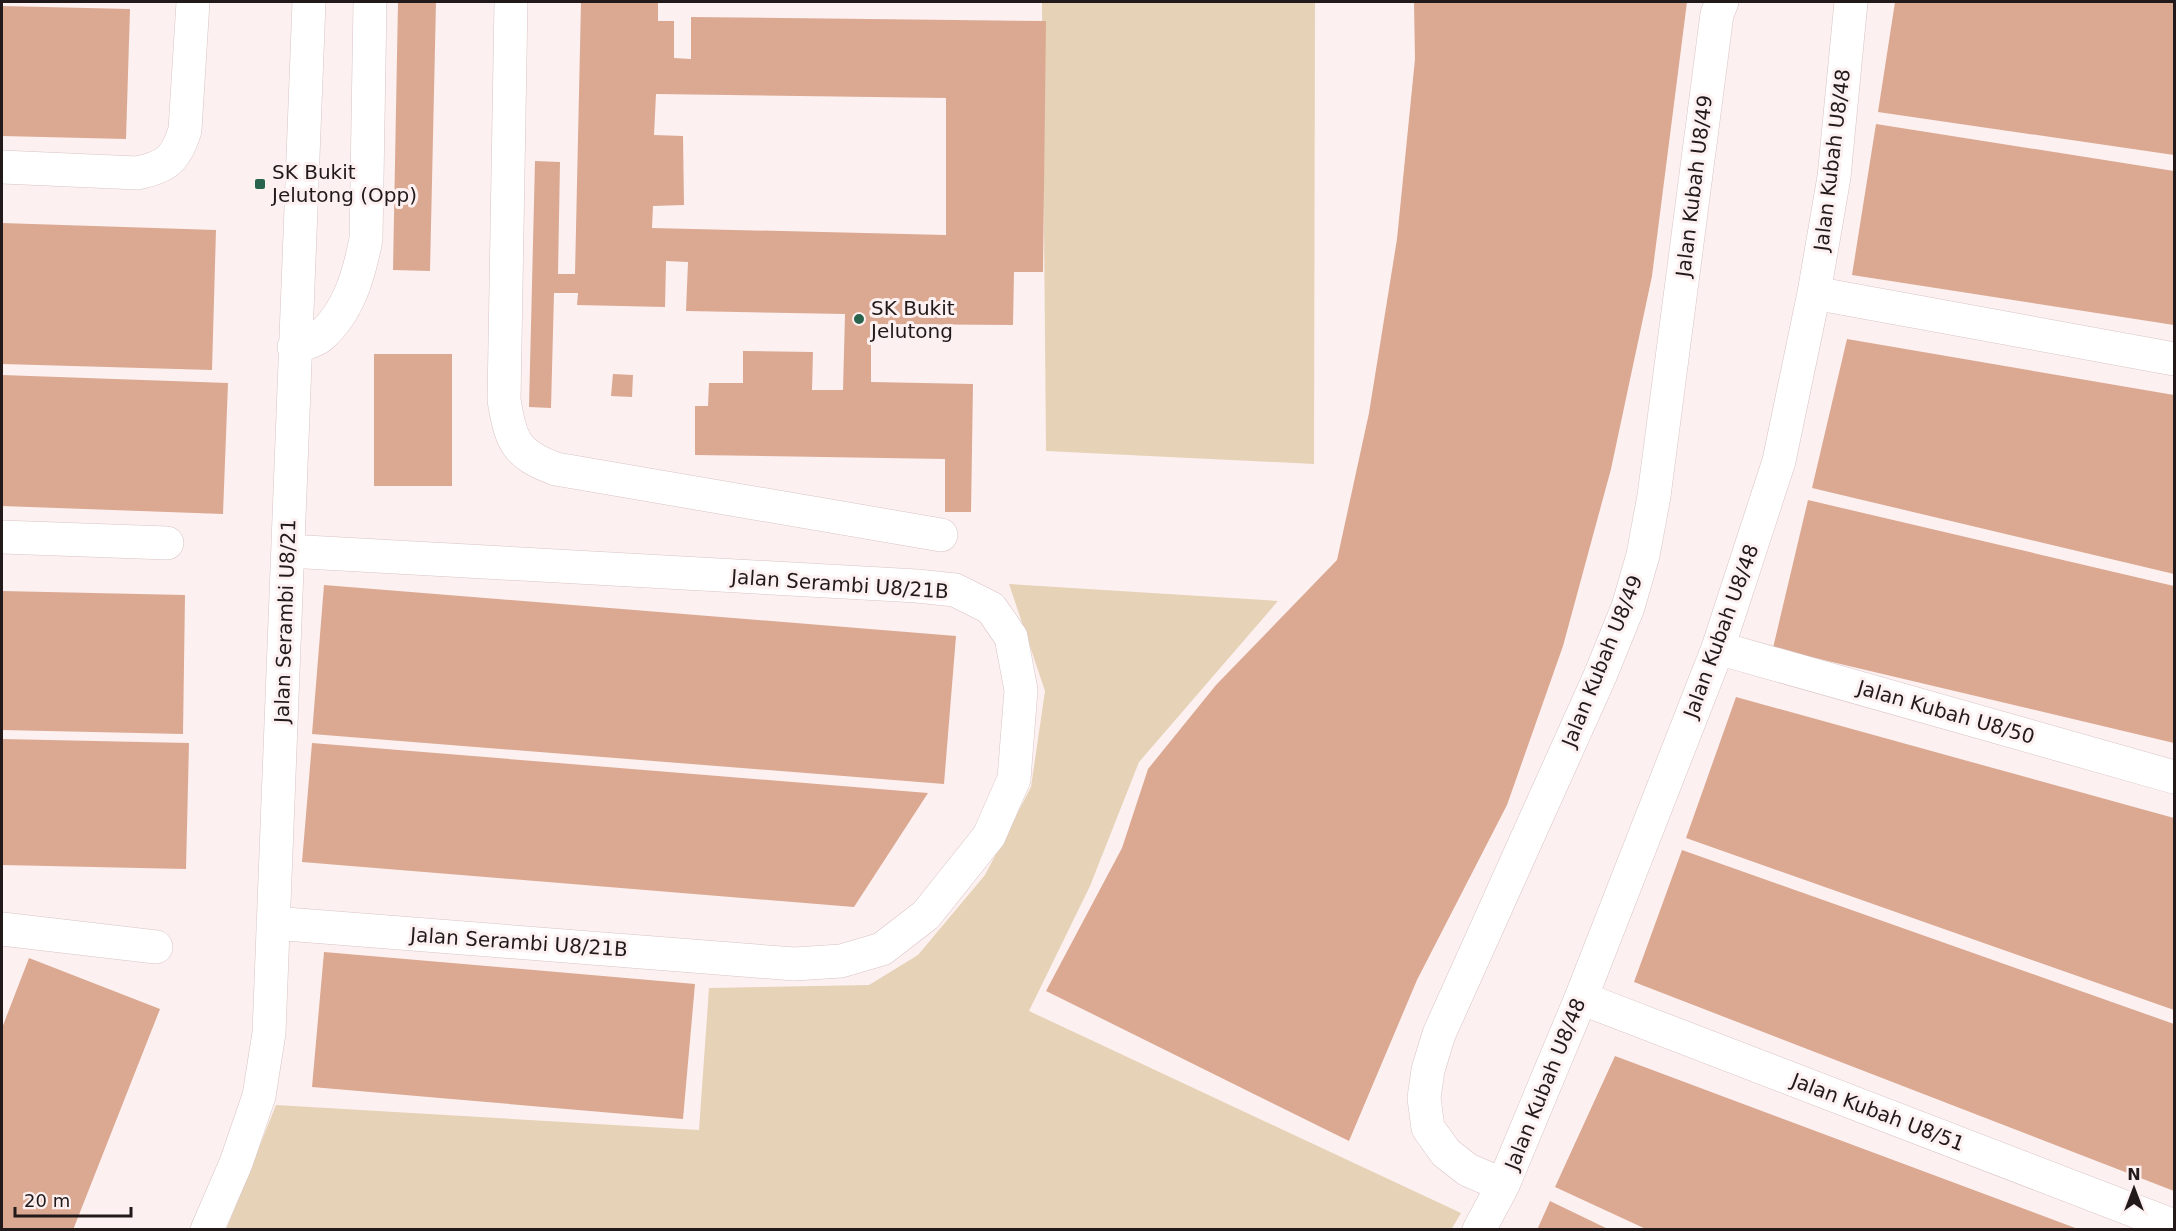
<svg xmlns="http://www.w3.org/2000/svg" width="2176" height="1231" font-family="'DejaVu Sans',sans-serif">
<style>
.green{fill:#e6d2b6}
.building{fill:#dba992;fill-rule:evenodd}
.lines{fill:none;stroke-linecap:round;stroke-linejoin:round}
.minor-casing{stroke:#d9c4c5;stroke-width:34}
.minor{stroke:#fff;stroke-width:33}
.poi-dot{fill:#28634d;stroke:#fdf0f0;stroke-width:2}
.labels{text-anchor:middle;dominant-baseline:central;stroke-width:6;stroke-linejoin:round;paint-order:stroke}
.street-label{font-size:20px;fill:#21191a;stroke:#fdf0f0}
.poi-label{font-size:20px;fill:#21191a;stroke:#fdf0f0;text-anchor:start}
</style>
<rect width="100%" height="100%" fill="#fdf0f0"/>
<!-- green -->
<path class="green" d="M1042 2H1315L1314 464 1046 451Z
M1009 584 1278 601 1139 762 1090 886 1029 1011 1461 1213 1451 1230H226L276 1105 699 1130 709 988 869 985 918 955 985 875 1031 787 1045 691Z"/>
<!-- building -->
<path class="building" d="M398 2H436L430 271 393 270Z
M581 2H658V21H674V58L691 59V17L1046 21 1043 272H1014L1013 325 871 324V382L973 384 971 512H945V459L695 455V406H708L709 383H743V351L813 352 812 390H843L845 314 686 311 688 262 666 261 665 307 577 305 578 293H554L551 408 529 407 535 161 560 162 558 274H575ZM656 94 946 98V235L652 228 653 206 684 205 683 136 654 135Z
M1414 2H1687L1652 276 1611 469 1563 646 1507 805 1417 980 1349 1141 1046 991 1122 848 1148 769 1216 685 1337 560 1369 413 1397 239 1415 59Z
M1895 2H2174V155L1878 112Z
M2 6 130 9 126 139 2 136Z
M1876 124 2174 171V325L1852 275Z
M2 223 216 230 212 370 2 364Z
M1847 339 2174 395V574L1812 488Z
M374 354H452V486H374Z
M613 374 633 375 632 397 611 396Z
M2 375 228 383 223 514 2 506Z
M1808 500 2174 586V743L1773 648Z
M324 585 956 636 944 784 312 734Z
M2 591 185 595 183 734 2 730Z
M1736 697 2174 818V1010L1686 838Z
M2 739 189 743 186 869 2 865Z
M312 743 928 793 854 907 302 862Z
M1682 850 2174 1024V1191L1634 982Z
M324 952 695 984 683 1119 312 1087Z
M29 958 160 1009 73 1230H2V1028Z
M1615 1056 2078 1229V1230H1648L1555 1187Z
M1550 1201 1610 1230H1537Z"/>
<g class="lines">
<!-- minor casing -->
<g class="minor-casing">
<path id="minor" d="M511 2 504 400C511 441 515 454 556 469L941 535
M2 167 137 173C167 167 176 159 185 130L193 2
M1814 293 2174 359
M294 347C302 344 314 342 321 336 349 311 359 275 366 239L370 2
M2 537 167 543
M1718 648 2174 777
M273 923 794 964 841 961 882 949 926 915 989 836 1014 779 1021 690 1011 637 991 608 955 590 917 586 288 551
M2 929 156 947
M1581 998 2174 1226
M1503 1185 1468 1170 1446 1153 1428 1128 1424 1098 1428 1070 1439 1034 1600 676 1628 607 1643 555 1654 496 1717 14 1722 2
M207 1230 236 1163 259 1096 269 1033 309 2
M1479 1230 1503 1185 1581 998 1718 648 1779 461 1814 293 1834 177 1851 2"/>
</g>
<!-- minor -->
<use href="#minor" class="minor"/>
</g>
<!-- markers -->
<g class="poi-dot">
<rect x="254" y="178" width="12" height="12" rx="3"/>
<circle cx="859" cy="319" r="6"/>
</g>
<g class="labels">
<!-- street labels -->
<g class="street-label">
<text transform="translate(1832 160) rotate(-83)">Jalan Kubah U8/48</text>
<text transform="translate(1694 186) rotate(-83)">Jalan Kubah U8/49</text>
<text transform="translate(840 584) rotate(4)">Jalan Serambi U8/21B</text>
<text transform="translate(285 621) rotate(-88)">Jalan Serambi U8/21</text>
<text transform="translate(1721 631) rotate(-70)">Jalan Kubah U8/48</text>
<text transform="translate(1602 661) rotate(-68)">Jalan Kubah U8/49</text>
<text transform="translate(1946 712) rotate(16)">Jalan Kubah U8/50</text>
<text transform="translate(519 942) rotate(4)">Jalan Serambi U8/21B</text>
<text transform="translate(1545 1084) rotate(-68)">Jalan Kubah U8/48</text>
<text transform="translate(1878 1112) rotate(21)">Jalan Kubah U8/51</text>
</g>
<!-- poi labels -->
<g class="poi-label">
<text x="272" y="172">SK Bukit<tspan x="272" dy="23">Jelutong (Opp)</tspan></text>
<text x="871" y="308">SK Bukit<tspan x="871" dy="23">Jelutong</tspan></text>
</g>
</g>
<!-- border -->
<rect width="2176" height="1231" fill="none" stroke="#21191a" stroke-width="6"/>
<!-- north arrow -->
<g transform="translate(2134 1189)" stroke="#fdf0f0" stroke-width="4.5" paint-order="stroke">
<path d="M0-4.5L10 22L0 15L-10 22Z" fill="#21191a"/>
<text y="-9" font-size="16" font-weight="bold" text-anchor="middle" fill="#21191a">N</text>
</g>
<!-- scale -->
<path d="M15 1207v9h116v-9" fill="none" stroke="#21191a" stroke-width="3"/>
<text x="24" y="1207" font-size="18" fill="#21191a" stroke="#fdf0f0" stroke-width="4.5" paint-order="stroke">20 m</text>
</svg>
